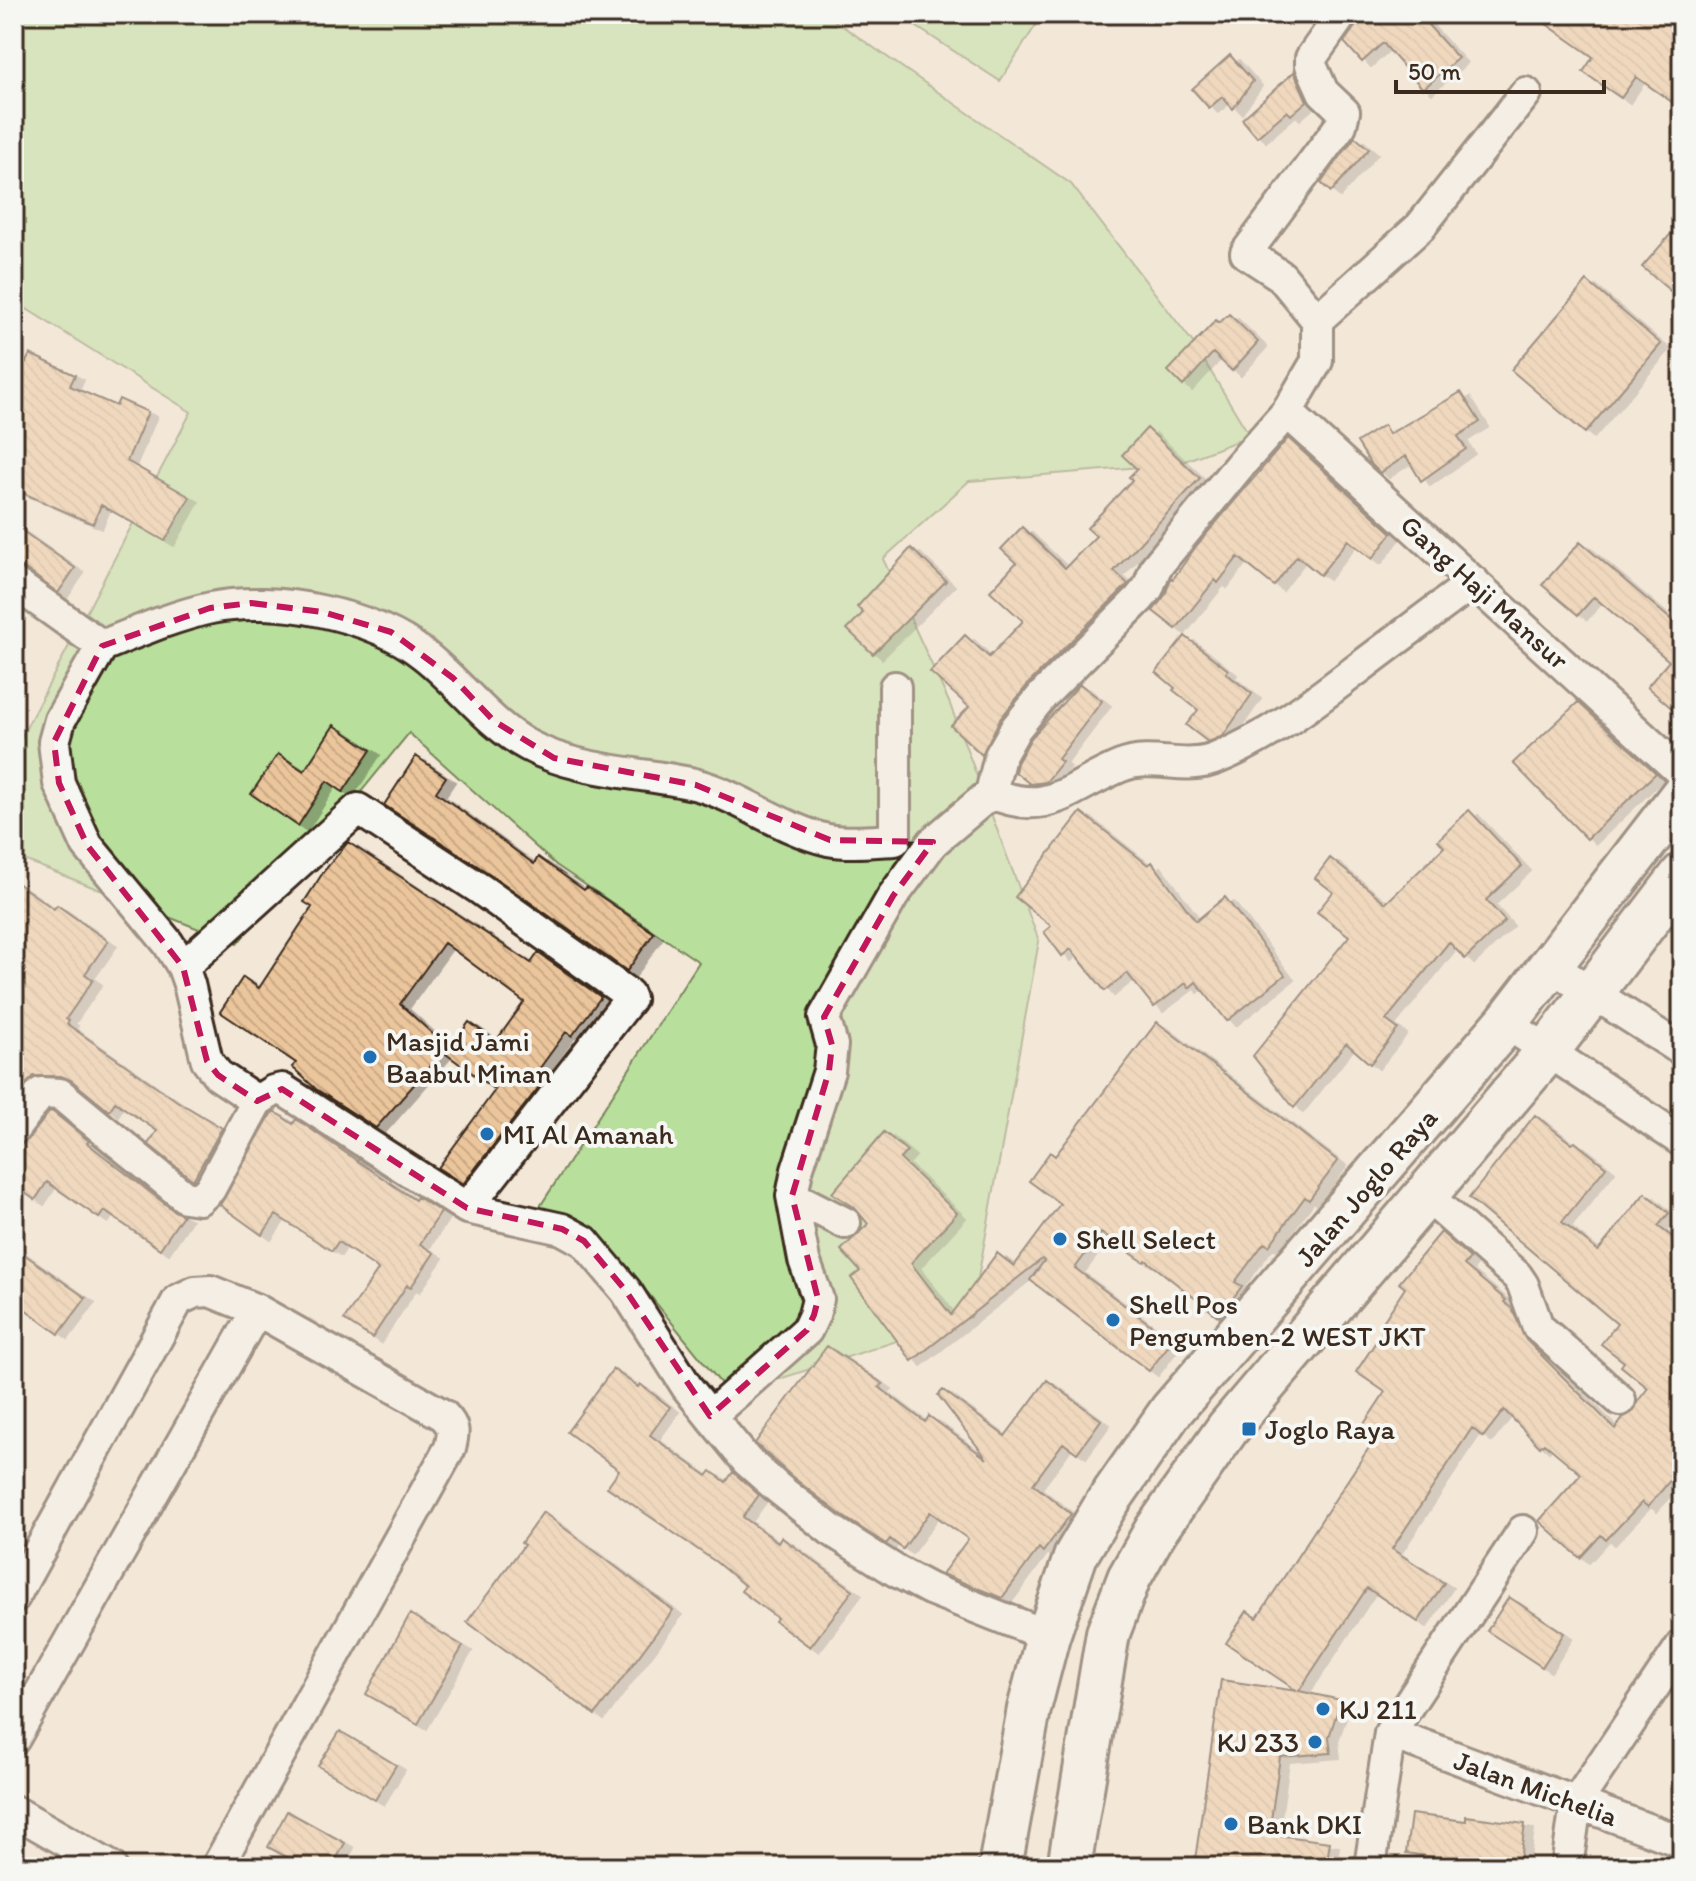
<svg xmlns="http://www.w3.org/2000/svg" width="1696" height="1881" font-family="Itim,sans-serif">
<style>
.green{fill:#b8e09c;stroke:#7a855d;stroke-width:2}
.building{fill:url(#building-back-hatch);stroke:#3b2a1e;stroke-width:2;filter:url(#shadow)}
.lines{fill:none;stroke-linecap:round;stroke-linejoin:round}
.minor-casing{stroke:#3b2a1e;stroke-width:36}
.secondary-casing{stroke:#3b2a1e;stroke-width:48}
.minor{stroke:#f6f6f2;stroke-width:30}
.secondary{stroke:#f6f6f2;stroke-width:42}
.marked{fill:none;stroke:#c2185b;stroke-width:6;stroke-dasharray:16 10;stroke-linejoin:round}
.poi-dot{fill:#1f6fb2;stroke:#f6f6f2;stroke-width:3}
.labels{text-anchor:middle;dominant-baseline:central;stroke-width:8;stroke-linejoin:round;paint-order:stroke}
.street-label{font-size:28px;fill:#3b2a1e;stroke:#f6f6f2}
.poi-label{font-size:28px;fill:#3b2a1e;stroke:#f6f6f2;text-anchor:start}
</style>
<defs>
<pattern id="building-back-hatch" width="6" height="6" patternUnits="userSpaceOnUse" patternTransform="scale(2)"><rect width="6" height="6" fill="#ebc59b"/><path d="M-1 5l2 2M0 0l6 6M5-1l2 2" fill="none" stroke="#caa985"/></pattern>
<filter id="shadow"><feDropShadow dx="9" dy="5" stdDeviation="0" flood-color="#0004"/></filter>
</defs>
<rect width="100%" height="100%" fill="#f3e7d8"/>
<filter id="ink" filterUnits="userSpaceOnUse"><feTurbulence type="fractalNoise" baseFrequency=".0125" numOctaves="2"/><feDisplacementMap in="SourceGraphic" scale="16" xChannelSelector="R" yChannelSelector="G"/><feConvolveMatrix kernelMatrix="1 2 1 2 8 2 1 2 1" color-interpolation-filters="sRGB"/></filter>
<g filter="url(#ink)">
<!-- green -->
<path class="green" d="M14 14H825L1071 184 1194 344 1250 436 1177 464 969 481 883 559 949 702 1039 941 971 1317 730 1395 648 1293 526 1228 699 962 556 865 409 733 237 944 14 856V751L191 412 14 301Z
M897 14H1043L1000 81Z"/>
<!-- building -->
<path class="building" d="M1360 14H1418L1458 58 1423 89 1383 43 1362 62 1344 42 1357 24Z
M1532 14H1682V109L1636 77 1621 98 1583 72 1593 57Z
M1230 55 1253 81 1233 109 1222 97 1209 108 1192 89Z
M1294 72 1307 101 1291 115 1287 111 1257 137 1242 119Z
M1355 137 1369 149 1331 192 1321 183Z
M1682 221V301L1642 267Z
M1587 281 1661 344 1585 433 1511 370Z
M1229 314 1258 342 1232 371 1213 353 1183 386 1168 371 1216 320 1219 323Z
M30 354 75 375 70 386 116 406 119 399 148 412 127 461 190 497 165 541 101 505 93 524 14 489V355L26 362Z
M1461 392 1480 422 1458 436 1466 449 1421 481 1406 456 1380 473 1370 463 1357 442 1384 425 1389 434Z
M1147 428 1200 478 1114 571 1128 584 1029 683 1000 719 982 755 951 726 969 707 930 672 965 635 989 657 1023 621 990 591 1016 563 1001 549 1022 527 1065 568 1096 536 1087 528 1132 480 1129 477 1137 469 1122 455Z
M1288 438 1392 533 1372 559 1348 540 1320 575 1297 556 1274 586 1238 557 1218 583 1215 580 1176 629 1153 611 1165 595 1171 578 1173 579 1197 545Z
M14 525 75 568 58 593 24 568 14 565Z
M1580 542 1682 629V717L1647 687 1669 661 1594 597 1578 615 1542 585Z
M911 548 946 581 873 654 847 629 863 613 857 607Z
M1185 636 1228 670 1226 673 1252 694 1223 736 1208 742 1186 725 1198 710 1173 690 1175 688 1156 672Z
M1080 684 1102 701 1058 759 1062 762 1046 782 1030 784 1015 772 1017 763 1031 738Z
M1578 702 1656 773 1587 839 1513 763Z
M334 725 371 750 343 792 327 781 298 826 251 794 278 754 304 771Z
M416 756 446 777 436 792 534 864 538 857 584 890 587 887 654 933 627 971 490 874 384 805Z
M1469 810 1522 866 1486 900 1505 921 1465 959 1449 942 1386 1020 1398 1029 1370 1064 1346 1043 1294 1108 1253 1056 1349 936 1317 912 1333 892 1315 878 1330 858 1386 903 1444 847 1438 840Z
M1081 812 1148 865 1152 862 1196 921 1225 897 1285 975 1227 1021 1196 982 1189 988 1186 983 1154 1007 1127 973 1105 991 1071 949 1062 956 1044 932 1051 926 1015 897Z
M348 842 531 963 538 953 601 997 572 1036 566 1032 537 1072 546 1078 463 1184 438 1168 495 1090 446 1054 469 1022 496 1041 524 1002 444 943 400 1004 447 1047 376 1128 316 1089 292 1067 296 1063 220 1012 243 977 259 988 312 907 304 902 324 871Z
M14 881 54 909 57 905 108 941 85 974 93 980 66 1019 69 1021 67 1024 177 1101 222 1128 193 1180 148 1144 157 1131 115 1102 109 1111 71 1080 61 1076H34L14 1099Z
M1157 1022 1338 1161 1309 1200 1305 1197 1269 1246 1264 1243 1235 1282 1242 1286 1219 1317 1146 1260 1144 1262 1101 1233 1075 1268 1172 1341 1149 1371 1030 1280 1044 1261 1042 1259 912 1361 851 1278 860 1271 841 1250 868 1224 854 1207 832 1193 884 1132 907 1151 900 1159 957 1213 911 1263 951 1315 997 1253 1014 1266 1060 1204 1029 1181 1050 1152 1055 1156Z
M50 1111 53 1112 89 1141 87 1143 174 1211 183 1215 160 1249 104 1211 99 1218 47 1182 35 1200 14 1185V1147L28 1140Z
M274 1111 293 1124 296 1119 415 1200 417 1197 441 1212 420 1244 434 1253 411 1287 407 1285 372 1338 344 1320 378 1270 375 1267 338 1242 332 1251 276 1215 262 1235 220 1205 271 1114Z
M1535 1115 1572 1144 1575 1142 1606 1167 1562 1222 1598 1251 1645 1193 1669 1213 1658 1226 1680 1243 1673 1252 1682 1260V1466L1648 1507 1642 1502 1606 1540 1601 1535 1580 1558 1539 1521 1581 1474 1544 1443 1540 1447 1504 1410 1483 1437 1472 1428 1392 1549 1444 1583 1418 1622 1367 1588 1299 1691 1341 1700 1329 1737 1331 1753 1280 1757 1269 1834 1330 1842 1326 1867H1194L1221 1680 1297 1691 1226 1643 1247 1611 1257 1618 1376 1437 1362 1427 1385 1392 1356 1372 1383 1331 1379 1328 1405 1288 1399 1283 1441 1232 1470 1258 1464 1265 1506 1300 1504 1302 1512 1309 1526 1340 1615 1429 1624 1417 1634 1411 1638 1401 1648 1388 1621 1366 1624 1362 1601 1344 1617 1324 1469 1198Z
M14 1247 86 1298 59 1334 14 1301Z
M827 1346 883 1384 879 1387 925 1422 929 1416 987 1459 938 1395 943 1390 1005 1436 1047 1380 1101 1420 1077 1453 1063 1443 1033 1484 1071 1514 1043 1552 1039 1548 1002 1598 942 1574 968 1539 930 1512 903 1549 890 1539 886 1544 841 1515 790 1475 755 1443Z
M613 1369 638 1387 640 1384 670 1407 650 1435 707 1476 711 1471 726 1482 733 1472 759 1495 743 1517 778 1542 781 1537 853 1590 810 1647 775 1621 777 1618 741 1591 745 1586 716 1562 607 1487 619 1470 567 1432Z
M543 1512 673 1610 595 1715 467 1622 524 1545 521 1543Z
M1509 1597 1564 1633 1542 1667 1487 1631Z
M410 1614 463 1646 418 1724 366 1694Z
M340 1731 396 1765 375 1800 318 1766Z
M287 1811 345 1843 332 1867H305L268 1847Z
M1411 1814 1466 1821V1816L1525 1824 1519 1867H1471L1460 1865V1861L1406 1853Z"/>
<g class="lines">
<!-- minor casing -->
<g class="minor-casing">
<path id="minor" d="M1317 320 1420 227 1526 93
M1287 412 1682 773
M14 583 102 646
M991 793C1050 818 1069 787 1121 766 1154 753 1183 772 1217 758 1267 738 1309 706 1351 674 1392 643 1433 612 1474 582
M183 967 358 809 480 889 628 994 630 999 467 1208
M1552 967 1682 1050
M1506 1023 1682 1141
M257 1101 218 1075 207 1061 189 984 183 967 168 943 87 845 59 783 54 742 60 720 102 646C137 632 174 616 211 608 274 595 373 614 424 655 460 683 488 724 529 746 578 772 640 772 694 784 741 796 780 829 828 840 849 844 873 841 895 840V687
M14 1129 41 1093 60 1094 185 1197 199 1199 210 1189 257 1101 273 1091 282 1089 467 1208 562 1229 584 1241 626 1291 687 1387 710 1416 747 1461 779 1489 831 1530 896 1571 930 1589 1048 1636
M1426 1195 1517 1276 1523 1285 1538 1327 1620 1400
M792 1196 845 1223
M710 1416 807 1330 814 1315 818 1299 804 1260 792 1196 797 1170 829 1071 832 1045 824 1017 893 896 933 842 991 793 1000 756 1016 728 1043 695 1139 599 1148 588 1156 567 1239 466 1287 412 1317 361V320L1281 276 1246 253 1341 125 1344 112 1323 92 1311 65V58L1342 14
M14 1597 178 1300 195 1292 210 1291 257 1310 443 1415C455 1427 454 1432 450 1448L217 1867
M1390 1733 1682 1842
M14 1739 257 1310
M14 1811 111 1867
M1370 1867 1390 1733 1523 1531
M1567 1867 1576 1803 1682 1645"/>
</g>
<!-- secondary casing -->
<g class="secondary-casing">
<path id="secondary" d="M1000 1867 1029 1709 1048 1636 1076 1555 1107 1503 1171 1411 1506 1023 1682 795
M1069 1867 1108 1633 1129 1578 1156 1530 1228 1428 1547 1052 1682 875"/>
</g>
<!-- minor -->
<use href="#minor" class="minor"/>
<!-- secondary -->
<use href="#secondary" class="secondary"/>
</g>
</g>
<!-- marked area -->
<path d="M0 0H1696V1881H0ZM251 603 323 612 391 632 453 678 494 721 554 758 696 785 830 840 933 842 893 896 824 1017 832 1045 829 1071 792 1196 818 1299 814 1315 807 1330 710 1416 626 1291 584 1241 562 1229 467 1208 282 1089 257 1101 218 1075 207 1061 183 967 87 845 59 783 54 742 102 646 210 608Z" fill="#f3e7d8" fill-opacity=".55" fill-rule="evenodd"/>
<path class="marked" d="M251 603 323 612 391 632 453 678 494 721 554 758 696 785 830 840 933 842 893 896 824 1017 832 1045 829 1071 792 1196 818 1299 814 1315 807 1330 710 1416 626 1291 584 1241 562 1229 467 1208 282 1089 257 1101 218 1075 207 1061 183 967 87 845 59 783 54 742 102 646 210 608Z"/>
<!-- markers -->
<g class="poi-dot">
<circle cx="370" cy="1057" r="8"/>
<circle cx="487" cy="1134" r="8"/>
<circle cx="1060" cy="1239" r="8"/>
<circle cx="1113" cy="1320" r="8"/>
<rect x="1241" y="1421" width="16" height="16" rx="4"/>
<circle cx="1323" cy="1709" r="8"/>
<circle cx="1315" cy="1742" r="8"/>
<circle cx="1231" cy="1824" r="8"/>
</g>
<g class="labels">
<!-- street labels -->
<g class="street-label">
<text transform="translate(1485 592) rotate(42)">Gang Haji Mansur</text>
<text transform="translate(1366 1187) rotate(-49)">Jalan Joglo Raya</text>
<text transform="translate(1536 1788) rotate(20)">Jalan Michelia</text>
</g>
<!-- poi labels -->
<g class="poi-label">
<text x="386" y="1041">Masjid Jami<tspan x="386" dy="32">Baabul Minan</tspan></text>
<text x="503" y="1134">MI Al Amanah</text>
<text x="1076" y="1239">Shell Select</text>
<text x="1129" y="1304">Shell Pos<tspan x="1129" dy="32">Pengumben-2 WEST JKT</tspan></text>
<text x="1265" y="1429">Joglo Raya</text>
<text x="1339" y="1709">KJ 211</text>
<text x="1299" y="1742" text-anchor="end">KJ 233</text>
<text x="1247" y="1824">Bank DKI</text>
</g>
</g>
<!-- margin -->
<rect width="1696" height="1881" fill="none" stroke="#f6f6f2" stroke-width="48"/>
<rect x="24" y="24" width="1648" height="1833" fill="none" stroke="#3b2a1e" stroke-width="3" filter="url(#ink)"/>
<!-- scale -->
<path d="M1396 80v12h208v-12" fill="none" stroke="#3b2a1e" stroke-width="4"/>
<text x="1408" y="80" font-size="24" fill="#3b2a1e" stroke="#f6f6f2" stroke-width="6" paint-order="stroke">50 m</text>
</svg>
